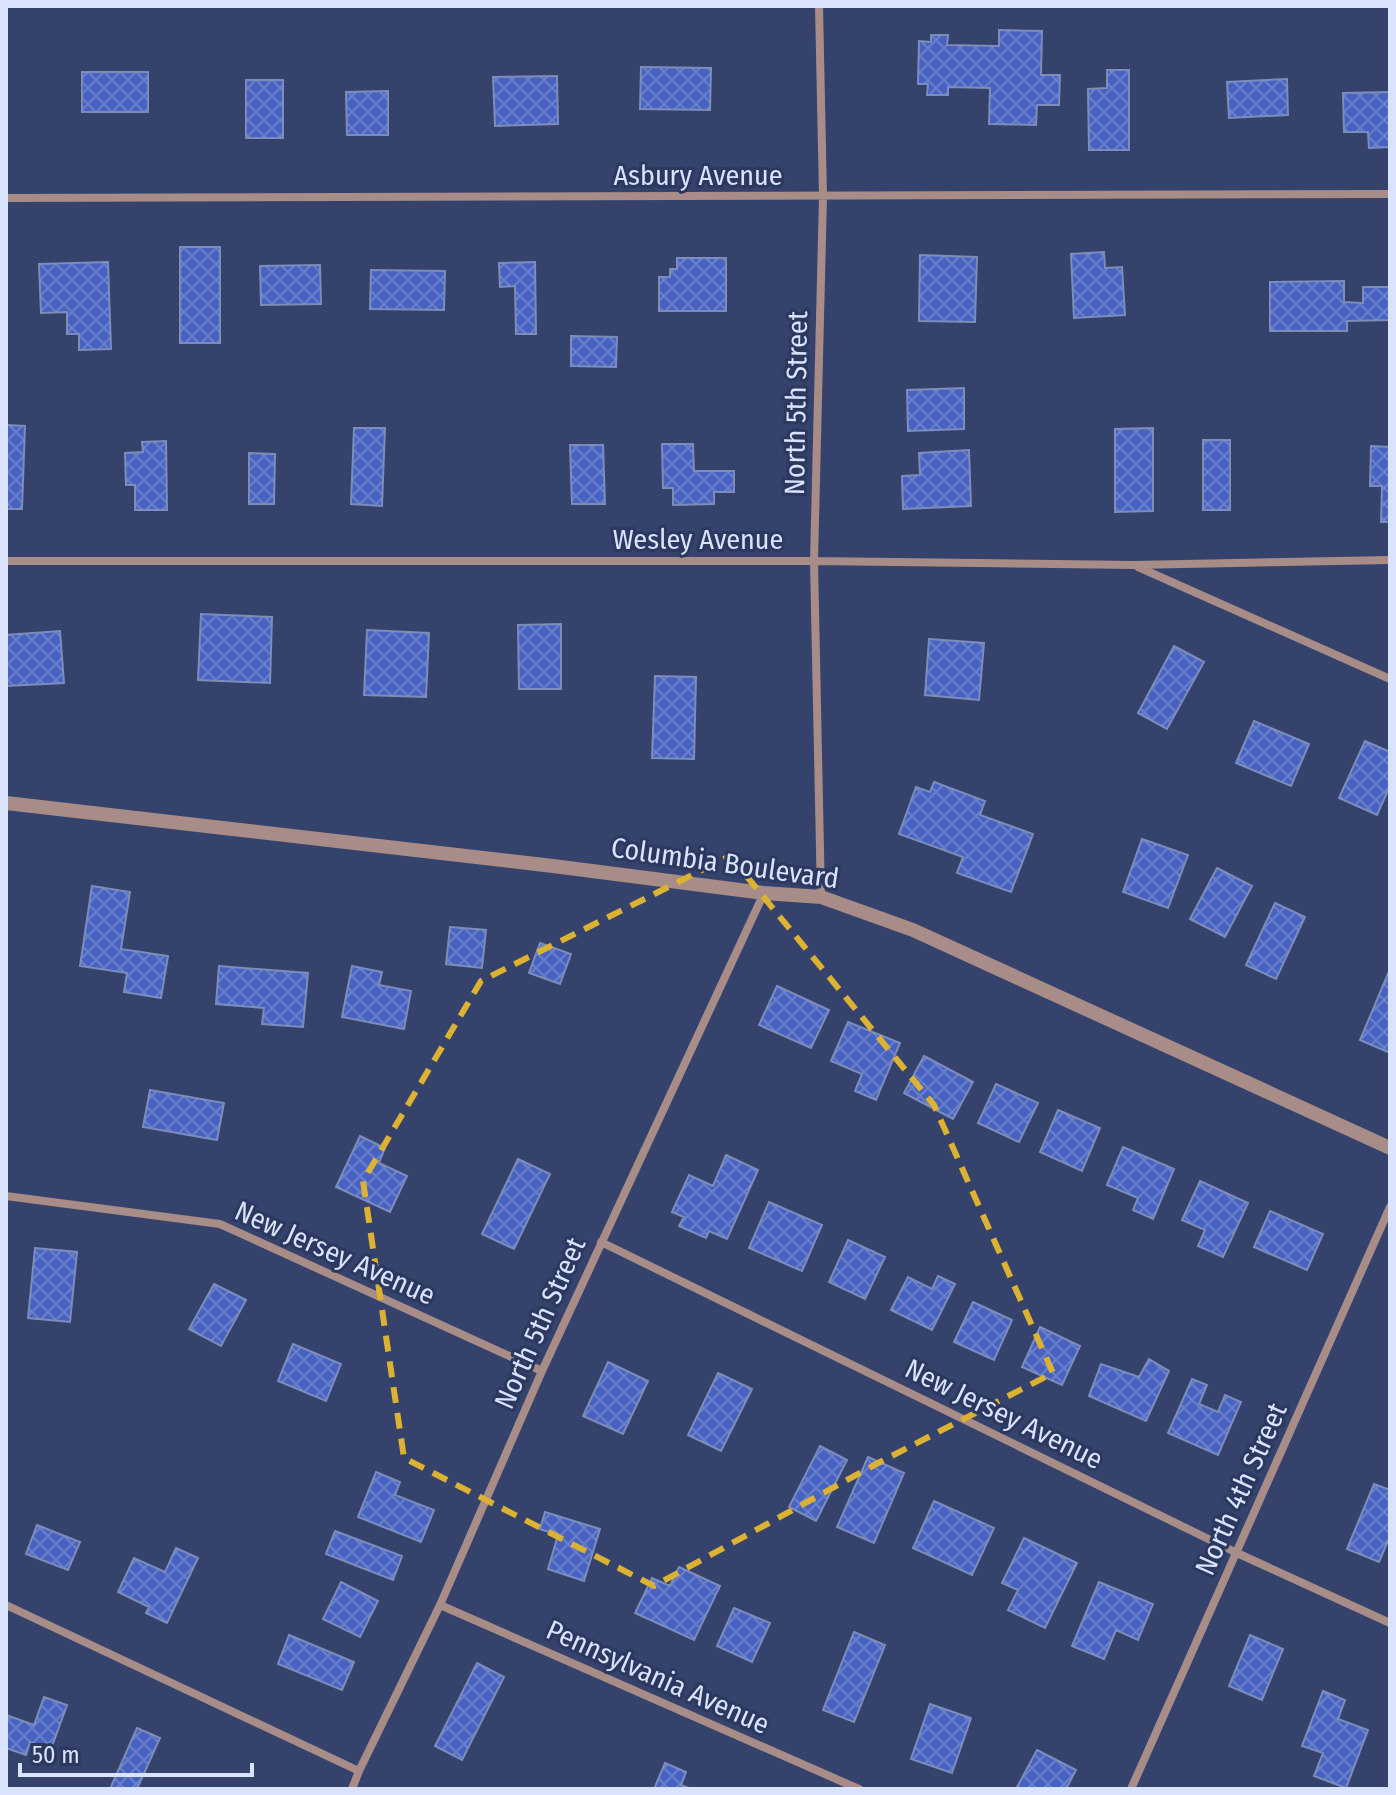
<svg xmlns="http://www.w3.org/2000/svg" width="1396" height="1795" font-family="'Fira Sans Condensed',sans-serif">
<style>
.building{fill:url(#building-cross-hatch);stroke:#7c8dbc;stroke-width:2}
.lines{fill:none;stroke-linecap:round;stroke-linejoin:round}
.minor{stroke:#a78c88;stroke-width:8}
.tertiary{stroke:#a78c88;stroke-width:14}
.marked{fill:none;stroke:#dcb233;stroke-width:6;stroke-dasharray:16 10;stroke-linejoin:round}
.labels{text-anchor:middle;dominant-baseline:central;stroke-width:6;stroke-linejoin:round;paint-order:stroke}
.street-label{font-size:28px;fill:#d9e3fc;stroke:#2b3860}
</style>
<defs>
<pattern id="building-cross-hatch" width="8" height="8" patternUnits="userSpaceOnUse" patternTransform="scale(2)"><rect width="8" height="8" fill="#4762c0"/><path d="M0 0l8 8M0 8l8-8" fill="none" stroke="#6a80cc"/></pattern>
</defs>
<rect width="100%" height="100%" fill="#35426c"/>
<!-- building -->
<path class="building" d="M999 30 1042 31 1041 75H1060L1059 105H1037L1036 125 989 124 990 88 948 87V95H927L928 84H918L919 41 931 42V35H948L947 45 999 46Z
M641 67 711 68 710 110 640 109Z
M1107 70H1129V150H1089L1088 89 1107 88Z
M82 72H148V112H82Z
M557 76 558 124 495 126 493 77Z
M1287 79 1288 115 1229 118 1227 82Z
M246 80H283V138H246Z
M388 91V135H347L346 92Z
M1390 92V147L1369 148 1368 132H1344L1343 93Z
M180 247H220V343H180Z
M1104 252 1105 268 1122 267 1125 315 1074 318 1071 254Z
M920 255 977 257 975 322 919 321Z
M677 258H726V311H659V277H670V269H677Z
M108 262 111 349 79 350V334H67V312L41 313 39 264Z
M535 262 536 334H516L515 286 500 287 499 263Z
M320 265 321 304 261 305 260 266Z
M371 270 445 271 444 310 370 309Z
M1344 281V302L1363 303V287H1390V320L1347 321V331H1270V282Z
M571 336 617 337 616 367 571 366Z
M964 388V429L908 431 907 390Z
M6 425 25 426 22 509H6Z
M354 428H385L382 506 351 504Z
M1153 428V511L1115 512V429Z
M1203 440H1230V510H1203Z
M166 441 167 510H135V485H126L125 453 143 452 142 442Z
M662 444H693L694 471H734V492H714V504L673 505V488H663Z
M570 445H603L605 504H572Z
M1371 446 1390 447V522H1381L1382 486H1370Z
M969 450 971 506 903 509 902 476 920 475 919 453Z
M249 453 275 454 274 504H249Z
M201 614 272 617 270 683 198 680Z
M561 624V689H519L518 625Z
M367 630 429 633 426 697 364 695Z
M60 631 64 683 6 686V635Z
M929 639 984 643 979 700 925 695Z
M1174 646 1204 662 1167 729 1138 713Z
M655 676 696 677 694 759 652 758Z
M1254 721 1309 744 1291 786 1236 763Z
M1365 741 1390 752V786L1377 815 1339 798Z
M934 782 985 801 980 815 1033 834 1011 892 957 873 963 857 899 834 916 787 930 792Z
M1142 839 1188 855 1168 908 1123 892Z
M1217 868 1252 886 1225 937 1190 919Z
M92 886 130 892 121 949 168 956 161 998 124 992 127 973 80 966Z
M1275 903 1305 917 1276 979 1246 965Z
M450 927 486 930 482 968 446 964Z
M540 943 571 954 560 984 529 973Z
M219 966 308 973 303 1027 262 1024 264 1008 216 1004Z
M352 966 382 972 379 985 411 991 404 1029 342 1017Z
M1390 969V1053L1360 1040Z
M777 986 829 1010 811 1048 759 1025Z
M848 1022 900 1043 876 1100 855 1091 862 1074 831 1061Z
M924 1056 973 1082 953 1119 904 1093Z
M996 1084 1038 1103 1019 1142 978 1123Z
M150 1090 224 1103 217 1140 143 1127Z
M1058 1110 1100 1128 1082 1171 1040 1152Z
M360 1136 385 1148 379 1163 407 1176 390 1212 336 1187Z
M1123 1147 1174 1169 1153 1219 1133 1210 1138 1198 1107 1185Z
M726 1155 758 1170 727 1239 709 1231 706 1238 679 1226 684 1217 672 1212 689 1175 713 1186Z
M518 1159 550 1174 514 1249 482 1234Z
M1200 1181 1248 1203 1223 1257 1198 1246 1205 1230 1182 1220Z
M769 1202 822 1225 802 1271 749 1248Z
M1270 1211 1323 1234 1307 1270 1254 1247Z
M848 1240 885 1257 865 1299 829 1282Z
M35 1248 77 1252 70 1322 28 1318Z
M938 1276 955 1284 932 1330 891 1310 908 1277 932 1289Z
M214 1284 246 1300 221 1346 189 1329Z
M973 1302 1012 1320 994 1360 954 1342Z
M1040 1327 1080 1346 1062 1385 1022 1367Z
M293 1344 341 1364 326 1401 278 1381Z
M1149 1359 1169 1371 1146 1421 1089 1396 1101 1364 1139 1377Z
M608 1362 648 1381 623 1434 583 1416Z
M718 1373 752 1389 721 1451 688 1435Z
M1192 1379 1207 1385 1199 1404 1218 1412 1225 1395 1241 1402 1218 1455 1168 1433Z
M820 1446 847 1460 816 1521 789 1507Z
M868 1457 904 1473 874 1543 837 1527Z
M376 1472 400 1482 395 1495 434 1510 421 1542 358 1517Z
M1374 1484 1390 1490V1536L1379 1562 1347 1549Z
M934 1501 994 1528 972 1575 913 1548Z
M545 1512 600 1529 584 1581 548 1569 558 1535 540 1529Z
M37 1525 80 1542 68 1570 26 1554Z
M335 1531 402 1556 393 1580 326 1554Z
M1024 1538 1077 1563 1045 1628 1008 1610 1018 1590 1002 1583Z
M176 1548 198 1558 167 1623 146 1613 149 1607 118 1592 134 1558 165 1572Z
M679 1567 720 1586 694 1640 635 1613 652 1578 670 1586Z
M341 1582 378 1601 360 1637 323 1619Z
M1099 1582 1153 1604 1138 1640 1116 1630 1104 1659 1072 1646Z
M734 1608 770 1623 752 1662 717 1646Z
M854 1632 885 1645 854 1722 823 1710Z
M289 1635 354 1662 342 1690 278 1664Z
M1250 1635 1283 1649 1262 1700 1229 1686Z
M477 1663 504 1677 462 1760 435 1746Z
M1323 1691 1345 1700 1338 1719 1368 1730 1346 1788 1314 1776 1323 1753 1302 1746Z
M44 1697 67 1705 51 1749 30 1742 26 1755 6 1748V1715L34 1725Z
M930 1704 971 1718 952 1773 911 1759Z
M137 1728 160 1738 137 1789H110Z
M1037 1750 1076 1770 1066 1789H1016Z
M665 1763 686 1772 681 1785 691 1789H654Z"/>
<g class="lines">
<!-- minor -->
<path class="minor" d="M819 6 823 197 814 561 821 897
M6 198 1390 194
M6 561H814L1133 565 1390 560
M1138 567 1390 679
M6 1196 220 1224 542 1371
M601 1242 1237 1553 1390 1623
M6 1605 359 1771
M440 1605 859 1789
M352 1789 359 1771 440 1605 542 1371 764 893
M1131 1789 1390 1207"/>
<!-- tertiary -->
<path class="tertiary" d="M6 803 553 866 764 893 821 897 913 930 1390 1148"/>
</g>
<!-- marked area -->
<path class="marked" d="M730 856 934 1105 1053 1373 880 1462 654 1586 404 1458 363 1181 481 981Z"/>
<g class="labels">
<!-- street labels -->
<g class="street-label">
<text x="698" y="175">Asbury Avenue</text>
<text transform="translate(796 403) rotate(-89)">North 5th Street</text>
<text x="698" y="539">Wesley Avenue</text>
<text transform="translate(725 863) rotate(8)">Columbia Boulevard</text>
<text transform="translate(335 1253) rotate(24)">New Jersey Avenue</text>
<text transform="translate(540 1323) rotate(-66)">North 5th Street</text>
<text transform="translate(1004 1414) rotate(26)">New Jersey Avenue</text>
<text transform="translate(1241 1489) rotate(-66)">North 4th Street</text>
<text transform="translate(658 1677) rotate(24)">Pennsylvania Avenue</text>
</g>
</g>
<!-- border -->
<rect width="1396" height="1795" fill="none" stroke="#d9e3fc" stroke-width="16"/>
<!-- scale -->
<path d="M20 1763v12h232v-12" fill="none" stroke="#d9e3fc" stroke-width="4"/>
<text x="32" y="1763" font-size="24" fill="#d9e3fc" stroke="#2b3860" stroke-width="6" paint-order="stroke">50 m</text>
</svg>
